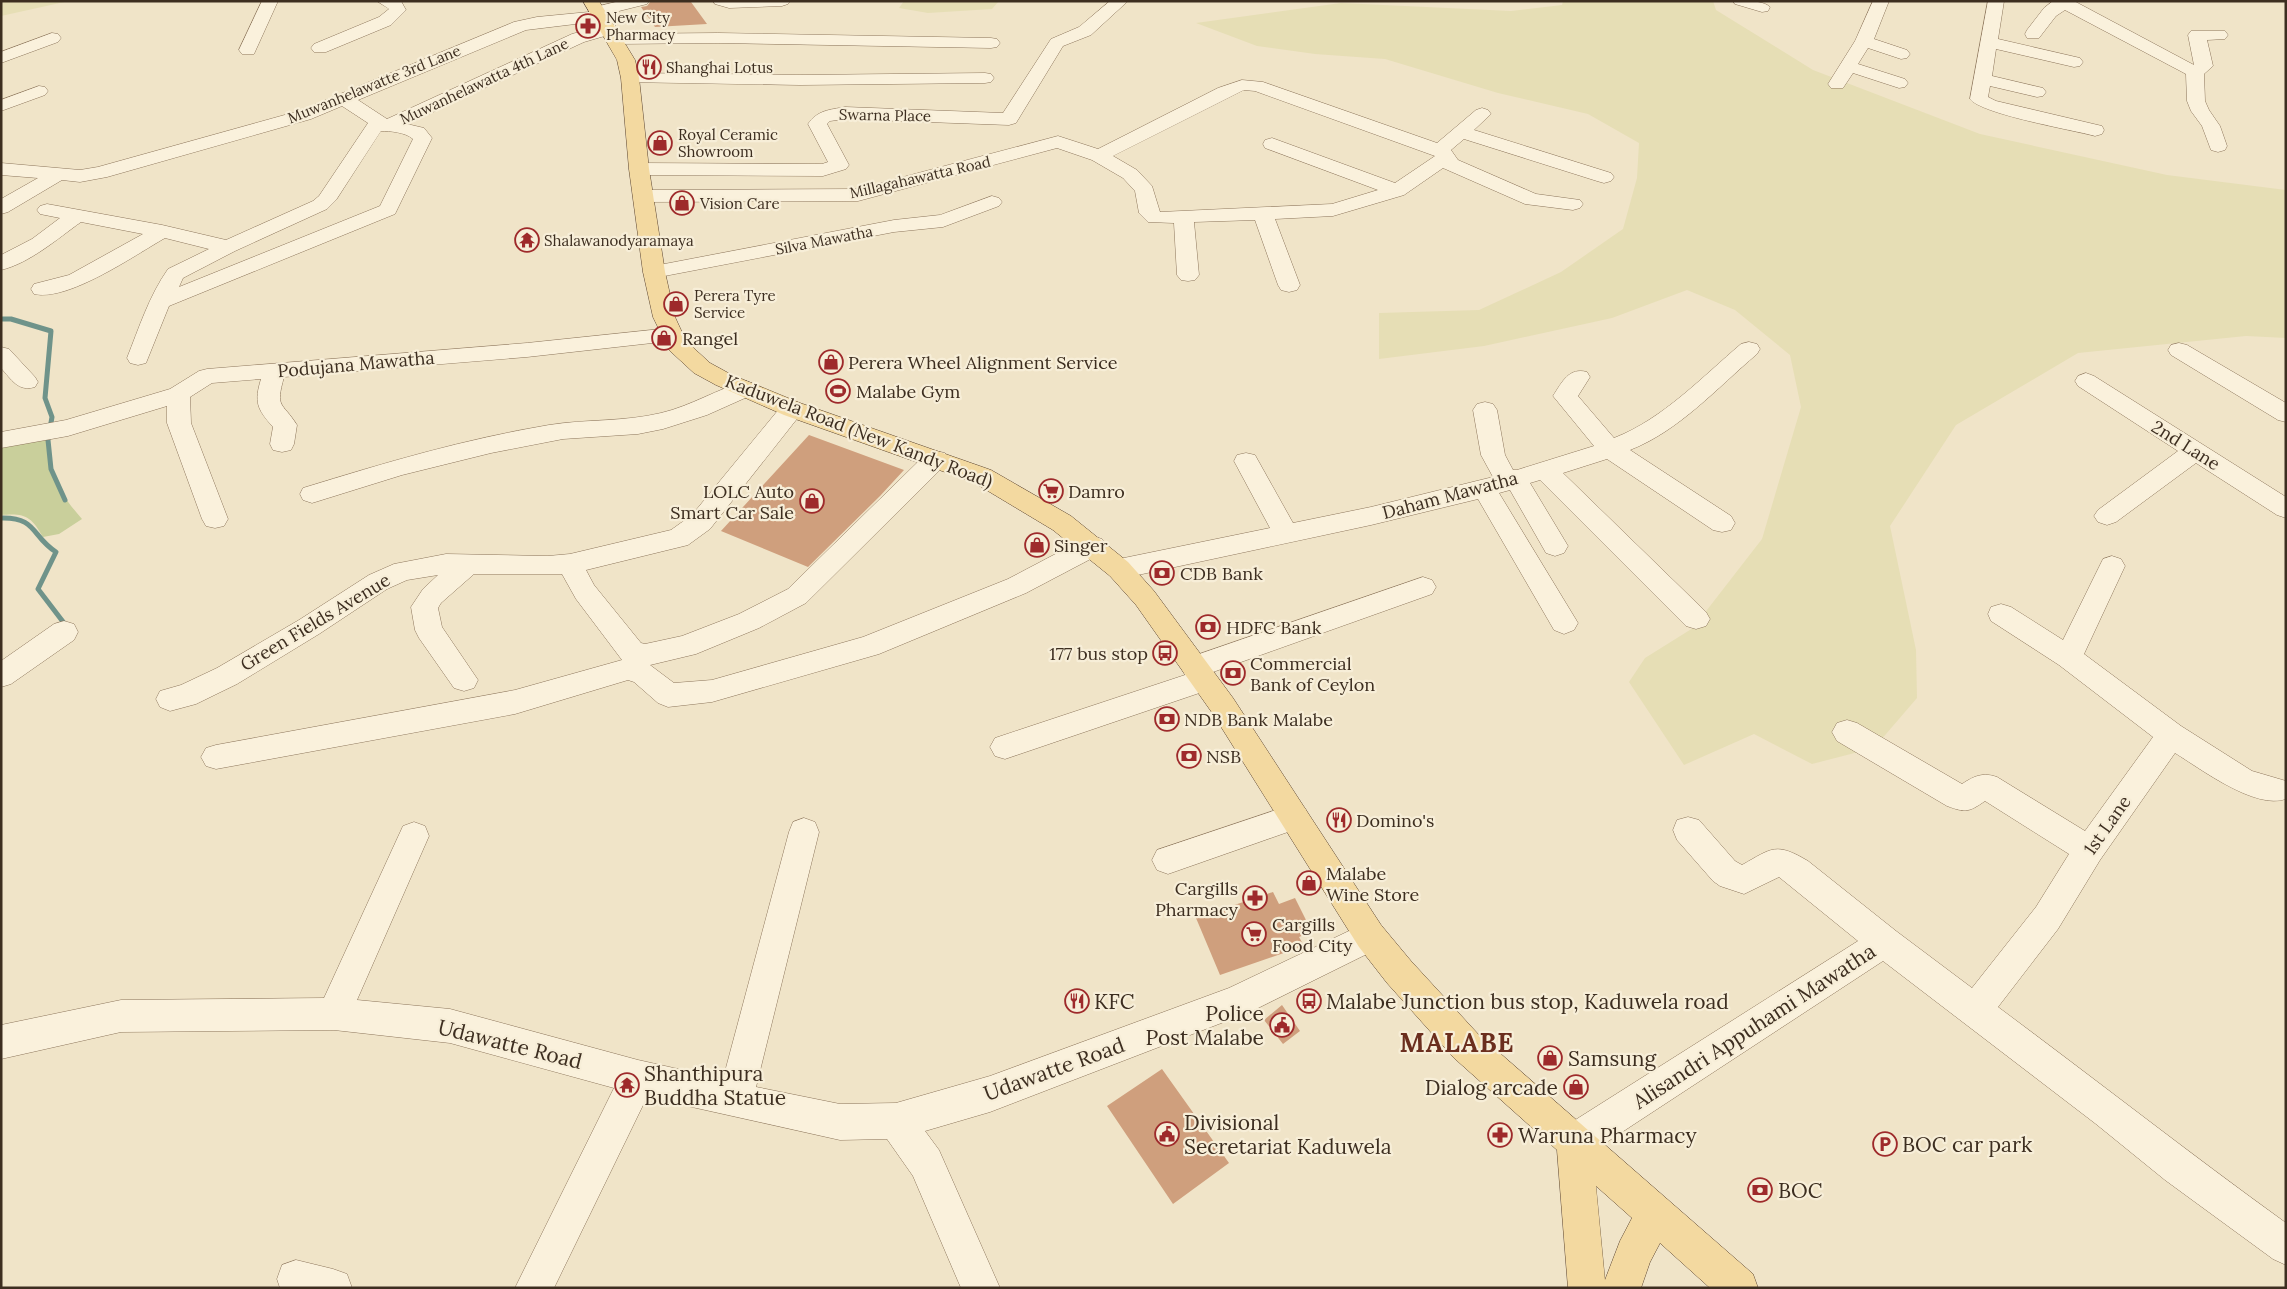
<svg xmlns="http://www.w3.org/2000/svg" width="2287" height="1289" font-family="Lora,serif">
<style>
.farmland{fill:#e6deb5}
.green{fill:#c9cf9b}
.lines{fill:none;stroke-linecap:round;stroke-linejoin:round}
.stream{stroke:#6f938a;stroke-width:5}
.building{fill:#cf9f7d}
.minor-casing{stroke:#8d765c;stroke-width:1}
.major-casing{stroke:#5b4430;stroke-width:1}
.minor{fill:#faf1dc;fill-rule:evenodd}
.major{fill:#f3d9a0;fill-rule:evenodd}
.labels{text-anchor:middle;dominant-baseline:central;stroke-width:4.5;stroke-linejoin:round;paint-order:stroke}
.far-poi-label{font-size:15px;fill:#3d2e20;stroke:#f7eed8;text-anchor:start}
.far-street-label{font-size:15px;fill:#3d2e20;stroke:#f7eed8}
.poi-label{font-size:18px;fill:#3d2e20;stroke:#f7eed8;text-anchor:start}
.street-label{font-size:18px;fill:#3d2e20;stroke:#f7eed8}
.near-poi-label{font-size:21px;fill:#3d2e20;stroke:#f7eed8;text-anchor:start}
.near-street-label{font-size:21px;fill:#3d2e20;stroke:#f7eed8}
.near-district-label{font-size:26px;font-weight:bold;letter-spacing:1px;fill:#6b2e1e;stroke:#f7eed8}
</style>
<rect width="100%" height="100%" fill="#f0e4c8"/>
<!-- farmland -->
<path class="farmland" d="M1 1H69L1 16Z
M904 1H999L992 9 928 13 899 8Z
M1563 1H1713L1716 10 1813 70 1980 134 2167 175 2286 190V338L2246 336 2078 353 1956 425 1890 526 1916 650 1917 698 1874 748 1812 764 1754 734 1684 765 1629 682 1645 658 1693 628 1762 539 1801 407 1790 355 1735 310 1687 290 1612 318 1484 346 1379 359V313L1479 310 1561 272 1623 229 1637 178 1639 143 1588 114 1498 93 1385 59 1315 54 1257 46 1196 23 1341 3 1511 11 1562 5Z"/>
<!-- green -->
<path class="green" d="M19 439 48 440C52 476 58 492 82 519L59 534 43 537C31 516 25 513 1 515V447Z"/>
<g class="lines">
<!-- stream -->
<path class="stream" d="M1 319H11L51 331 45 398 52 417 48 440 51 469 65 500
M1 518C37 517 31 536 56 552L38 589 67 627"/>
</g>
<!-- building -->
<path class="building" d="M651 1 691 2 707 24 655 27 641 7 647 6Z
M809 435 904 470 880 496 808 567 721 531Z
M1273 892 1279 904 1295 898 1312 932 1299 937 1304 946 1220 975 1196 918Z
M1282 1005 1300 1031 1283 1044 1264 1020Z
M1162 1069 1229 1163 1173 1204 1107 1106Z"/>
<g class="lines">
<!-- minor casing -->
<g class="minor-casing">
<path id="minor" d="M262 1H278L254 54H242L239 50Z
M377 1H401L406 10 391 25 326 52H314L311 48 314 44 379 17 389 9Z
M620 1H649L647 4 607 14 606 20 600 21 526 30 358 100 387 119 572 34 609 24 615 25 617 29 615 33 584 42 407 124 424 128 432 138 395 214 169 306 146 363 138 365 130 363 127 358C139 328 149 296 168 269L209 249 165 238C135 255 68 302 34 294L31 289 34 284 69 275 143 234 81 222C57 239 30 263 1 270V255L32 239 60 218 40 214 37 210 40 206 47 204 162 225 226 240 313 201 319 196 368 123 342 106 311 119 107 177 80 182 62 180 8 212 1 214V199L38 178 1 175V163L80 170 98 167 299 111 514 22 537 17 589 12 591 8ZM381 131C390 131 405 132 413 139L380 206 179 287 183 278 235 251 327 209 336 200Z
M713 1H790L788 4 782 6 729 8 715 4Z
M1110 1H1128L1091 35 1063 46 1016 123 1009 125 845 119 830 121 827 124 849 165 846 169 823 176 639 175 632 173 629 169 632 165 639 163 822 164 828 162 808 124C818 110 829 110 845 107L1003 113 1051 39 1079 27Z
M1733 1C1744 1 1763 0 1770 7L1768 11 1762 12 1735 4Z
M1873 1H1889L1874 39 1907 50 1910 54 1907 58 1901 59 1868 48 1858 64 1905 79 1908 83 1905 87 1899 88 1853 73 1843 88H1831L1828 84 1855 41Z
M1988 1H2004L1998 39 2080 58 2083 62 2080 66 2074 67 1996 49 1992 76 2043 88 2046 92 2043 96 2037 97 1990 86 1988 97 1996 101 2102 126 2104 130 2102 134 2095 136C2073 130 1980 114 1970 99Z
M2053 1H2074L2194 65 2188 35 2191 31H2225L2228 35 2225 39 2207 40 2213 66 2204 74 2205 101 2209 110 2220 126 2227 146 2225 150 2218 152 2211 150 2202 126 2191 111 2187 101 2186 74 2065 10 2056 16 2039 38H2027L2025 34 2027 30 2044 8Z
M52 33 58 34 61 38 58 42 1 63V52Z
M718 33 991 38 997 39 1000 43 997 47 991 48 718 43 615 44 609 43 606 39 609 35 615 34Z
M630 73 800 75 985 73 991 74 994 78 991 82 985 83 800 85 624 82 621 78 624 74Z
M1242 80 1263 82 1437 143 1476 110 1482 108 1488 110 1491 114 1474 130 1611 173 1614 177 1611 181 1604 183 1597 181 1464 139 1451 150 1458 160 1536 194 1580 200 1583 204 1580 208 1573 210 1525 204 1443 168 1404 195 1333 216 1275 219 1300 285 1297 290 1289 292 1281 290 1278 285 1255 220 1194 222 1199 275 1195 280 1188 281 1181 280 1177 275 1174 223 1148 222 1139 213 1135 191 1123 178 1092 160 1057 148 858 201 643 202 636 200 633 196 636 192 643 190 858 189 1058 136 1098 149 1218 88ZM1244 90 1255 91 1435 156 1395 183 1272 138 1265 140 1263 144 1265 148 1378 190 1332 204 1160 212 1152 186 1137 170 1113 156Z
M39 86 45 87 48 91 45 95 1 111V100Z
M992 196 999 198 1002 202 999 206 943 227 894 232 654 278 647 277 643 272 647 267 654 266 894 220 940 215Z
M671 328 679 330 682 335 679 340 527 357 284 377C275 409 282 401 297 425L294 444 291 450 282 452 273 450 270 444 273 427C257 409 254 402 261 379L212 383 190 397 191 423 228 519 224 526 215 528 206 526 202 519 167 423V406L68 436 1 448V432L66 420 170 389 199 371 207 369 527 343Z
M1749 342 1757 344 1760 349 1757 354C1717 388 1679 431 1630 450L1731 516 1735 523 1731 530 1722 532 1713 530 1607 459 1563 473 1706 612 1710 619 1706 626 1696 629 1686 626 1540 480 1530 483 1568 546 1564 553 1555 556 1546 553 1510 490 1499 493 1578 623 1574 630 1564 634 1554 630 1478 499 1371 525 1119 579 1110 576 1106 569 1110 562 1119 559 1270 528 1234 461 1237 455 1246 453 1255 455 1293 523 1371 507 1493 477 1481 455 1473 410 1477 404 1485 402 1493 404 1497 410 1505 455 1513 470H1517L1594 446 1553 396C1562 382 1569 367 1587 372L1590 377 1578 396 1614 438C1663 419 1702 377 1741 344Z
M2179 343 2187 345 2286 403V422L2278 420 2171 355 2168 350 2171 345Z
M1 347 9 349 35 377 38 382 35 387C18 392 12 380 1 368Z
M2086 373 2094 376 2286 497V518L2277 515 2196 463 2116 522 2107 525 2098 522 2094 516 2098 510 2178 451 2078 386 2075 381 2078 376Z
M746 381 754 384 758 389 754 394 707 415 663 429 638 434 563 439 491 453 402 475 312 503 303 500 300 494 303 488C384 463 465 439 549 425 586 419 624 422 661 413 691 406 717 389 746 381Z
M792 401 800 403 804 409 800 415 710 529 688 545 586 570 594 585 641 643 645 644 682 636 739 614 788 589 927 453 936 451 945 453 948 459 945 465 806 603 759 628 696 654 650 665 674 683 712 680 863 637 1008 579 1084 539 1093 536 1102 539 1106 546 1102 553 1026 593 879 654 712 702 668 707 658 703 634 682 628 680 515 714 216 769 206 766 201 757 206 748 216 745 515 690 622 660 576 599 562 574H474L441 603 438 608 442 627 478 680 474 688 464 691 454 688 419 638 415 630 411 607 423 589 438 575 407 580 387 589 319 634 237 684 196 704 170 711 160 707 156 699 160 691 181 685 217 668 299 620 369 575 394 564 446 554 548 556 570 554 671 530 692 515 784 403Z
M2112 556 2121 559 2125 566 2084 654 2181 726 2252 771 2286 781V799C2255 810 2201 769 2175 753L2100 860 2058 929 1998 1007C2095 1079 2189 1153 2286 1223V1265L2273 1259 2165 1180 2096 1124 1883 961 1587 1155 1574 1160 1561 1155 1556 1142 1561 1129 1858 941 1779 877 1744 894 1720 886 1713 881 1677 840 1673 830 1677 820 1688 817 1699 820 1735 861 1742 865C1772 848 1776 842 1808 861L1896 931 1972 988 2036 907 2069 854 1985 801C1969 812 1966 813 1947 806L1837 741 1832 732 1837 723 1847 720 1857 723 1962 784C1974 776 1983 772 1997 777L2085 831 2153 737 2059 665 1991 621 1988 614 1991 607 2001 604 2011 607 2063 640 2103 559Z
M1423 577 1432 580 1436 587 1432 594 1213 672 1218 680 1214 688 1005 759 995 756 990 747 995 738 1185 675 1181 667 1185 659Z
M64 621 74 624 78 632 74 640 11 684 1 687V661L54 624Z
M1294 804 1305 808 1309 817 1305 826 1168 874 1157 870 1152 860 1157 850Z
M804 818 815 822 819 832 756 1087 840 1104 896 1103 990 1076 1229 988 1370 921 1381 925 1386 936 1381 947 1250 1012 990 1112 925 1131 939 1150 1000 1288H961L913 1176 887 1139 840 1140 647 1097 554 1288H515L614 1088 450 1043 334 1030 121 1032 1 1059V1025L121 1000 324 998 403 826 414 822 425 826 429 836 357 1000 450 1009 638 1060 723 1079 789 832 793 822Z
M296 1260 333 1269 347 1274 352 1288H280L277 1279 282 1265Z"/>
</g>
<!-- major casing -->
<g class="major-casing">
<path id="major" d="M583 1H599L635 60 639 78 649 169 665 272 675 317 686 341 710 363 732 375 800 403 991 470 1071 516 1128 562 1154 591 1233 698 1381 925 1411 961 1478 1034 1753 1274 1758 1288H1710L1660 1243 1650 1262 1641 1288H1568L1557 1150 1454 1058 1387 983 1359 947 1213 714 1136 605 1110 576 1053 530 973 482 784 415 716 385 694 373 669 350 653 317 643 272 629 169 621 78 617 60ZM1596 1186 1632 1218 1620 1241 1605 1280Z"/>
</g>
<!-- minor -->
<use href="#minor" class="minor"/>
<!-- major -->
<use href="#major" class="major"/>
</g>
<!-- icons -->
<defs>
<g id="pharmacy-ring" transform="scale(1.25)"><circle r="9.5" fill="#f7eed8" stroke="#9e2a2b" stroke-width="1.5"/><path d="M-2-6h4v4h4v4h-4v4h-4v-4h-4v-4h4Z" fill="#9e2a2b"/></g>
<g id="restaurant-ring" transform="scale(1.25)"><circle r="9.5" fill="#f7eed8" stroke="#9e2a2b" stroke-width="1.5"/><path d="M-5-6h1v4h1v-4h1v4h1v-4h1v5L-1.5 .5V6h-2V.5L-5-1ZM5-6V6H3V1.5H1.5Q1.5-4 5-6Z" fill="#9e2a2b"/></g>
<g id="shop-ring" transform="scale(1.25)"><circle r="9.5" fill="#f7eed8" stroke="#9e2a2b" stroke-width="1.5"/><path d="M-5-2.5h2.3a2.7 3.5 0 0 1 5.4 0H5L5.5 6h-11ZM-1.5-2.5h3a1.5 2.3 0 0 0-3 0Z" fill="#9e2a2b"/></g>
<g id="temple-ring" transform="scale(1.25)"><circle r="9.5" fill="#f7eed8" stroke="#9e2a2b" stroke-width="1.5"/><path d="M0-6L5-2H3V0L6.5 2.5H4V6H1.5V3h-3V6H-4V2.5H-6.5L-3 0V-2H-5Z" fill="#9e2a2b"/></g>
<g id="stadium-ring" transform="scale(1.25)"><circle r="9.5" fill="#f7eed8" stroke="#9e2a2b" stroke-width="1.5"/><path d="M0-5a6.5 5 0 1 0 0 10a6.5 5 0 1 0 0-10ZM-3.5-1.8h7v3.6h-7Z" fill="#9e2a2b"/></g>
<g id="supermarket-ring" transform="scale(1.25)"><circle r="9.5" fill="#f7eed8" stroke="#9e2a2b" stroke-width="1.5"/><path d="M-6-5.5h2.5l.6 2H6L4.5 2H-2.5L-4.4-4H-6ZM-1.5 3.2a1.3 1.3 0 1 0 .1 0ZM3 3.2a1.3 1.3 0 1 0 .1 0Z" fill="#9e2a2b"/></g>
<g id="bank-ring" transform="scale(1.25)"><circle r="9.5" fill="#f7eed8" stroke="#9e2a2b" stroke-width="1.5"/><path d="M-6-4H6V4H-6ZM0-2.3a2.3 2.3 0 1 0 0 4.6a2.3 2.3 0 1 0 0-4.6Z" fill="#9e2a2b"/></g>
<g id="bus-ring" transform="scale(1.25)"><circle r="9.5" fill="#f7eed8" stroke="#9e2a2b" stroke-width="1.5"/><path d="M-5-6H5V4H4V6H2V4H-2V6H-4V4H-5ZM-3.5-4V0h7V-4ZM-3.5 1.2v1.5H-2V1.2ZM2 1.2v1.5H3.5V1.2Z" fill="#9e2a2b"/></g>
<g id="civic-ring" transform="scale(1.25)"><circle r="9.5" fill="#f7eed8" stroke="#9e2a2b" stroke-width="1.5"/><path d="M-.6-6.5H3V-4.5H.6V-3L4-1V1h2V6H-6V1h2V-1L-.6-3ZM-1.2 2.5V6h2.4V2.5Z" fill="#9e2a2b"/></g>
<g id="parking-ring" transform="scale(1.25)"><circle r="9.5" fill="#f7eed8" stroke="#9e2a2b" stroke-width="1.5"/><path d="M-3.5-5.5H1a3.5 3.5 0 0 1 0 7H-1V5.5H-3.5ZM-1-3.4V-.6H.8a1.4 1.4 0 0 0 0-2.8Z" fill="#9e2a2b"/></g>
</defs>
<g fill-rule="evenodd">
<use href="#pharmacy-ring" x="588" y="26"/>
<use href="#restaurant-ring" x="649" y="67"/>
<use href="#shop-ring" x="660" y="143"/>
<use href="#shop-ring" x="682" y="203"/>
<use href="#temple-ring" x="527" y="240"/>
<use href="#shop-ring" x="676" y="304"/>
<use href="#shop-ring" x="664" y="338"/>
<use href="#shop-ring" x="831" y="362"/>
<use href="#stadium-ring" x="838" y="391"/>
<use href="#supermarket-ring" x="1051" y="491"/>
<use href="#shop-ring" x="812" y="501"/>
<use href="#shop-ring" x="1037" y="545"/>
<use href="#bank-ring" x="1162" y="573"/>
<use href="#bank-ring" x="1208" y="627"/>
<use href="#bus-ring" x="1165" y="653"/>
<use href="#bank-ring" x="1233" y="673"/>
<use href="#bank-ring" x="1167" y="719"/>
<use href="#bank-ring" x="1189" y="756"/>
<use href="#restaurant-ring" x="1339" y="820"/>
<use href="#shop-ring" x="1309" y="883"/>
<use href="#pharmacy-ring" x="1255" y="898"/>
<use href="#supermarket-ring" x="1254" y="934"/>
<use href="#restaurant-ring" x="1077" y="1001"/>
<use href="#bus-ring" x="1309" y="1001"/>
<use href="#civic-ring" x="1282" y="1025"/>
<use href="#shop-ring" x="1550" y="1058"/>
<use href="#temple-ring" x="627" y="1085"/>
<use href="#shop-ring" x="1576" y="1087"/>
<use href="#civic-ring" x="1167" y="1134"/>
<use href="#pharmacy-ring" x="1500" y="1135"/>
<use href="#parking-ring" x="1885" y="1144"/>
<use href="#bank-ring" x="1760" y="1190"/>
</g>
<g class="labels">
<!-- far-poi labels -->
<g class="far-poi-label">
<text x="606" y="17">New City<tspan x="606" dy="17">Pharmacy</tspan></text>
<text x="666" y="67">Shanghai Lotus</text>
<text x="678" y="134">Royal Ceramic<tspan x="678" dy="17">Showroom</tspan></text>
<text x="700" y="203">Vision Care</text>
<text x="544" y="240">Shalawanodyaramaya</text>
<text x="694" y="295">Perera Tyre<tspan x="694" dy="17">Service</tspan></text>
</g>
<!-- far-street labels -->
<g class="far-street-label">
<text transform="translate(484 81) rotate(-25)">Muwanhelawatta 4th Lane</text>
<text transform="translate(374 84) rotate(-22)">Muwanhelawatte 3rd Lane</text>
<text transform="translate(885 115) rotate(1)">Swarna Place</text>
<text transform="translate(920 177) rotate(-13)">Millagahawatta Road</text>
<text transform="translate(824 240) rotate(-11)">Silva Mawatha</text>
</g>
<!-- poi labels -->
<g class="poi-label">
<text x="682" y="338">Rangel</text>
<text x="848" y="362">Perera Wheel Alignment Service</text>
<text x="856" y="391">Malabe Gym</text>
<text x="794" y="491" text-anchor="end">LOLC Auto<tspan x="794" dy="21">Smart Car Sale</tspan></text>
<text x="1068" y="491">Damro</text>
<text x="1054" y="545">Singer</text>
<text x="1180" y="573">CDB Bank</text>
<text x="1226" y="627">HDFC Bank</text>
<text x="1148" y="653" text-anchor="end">177 bus stop</text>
<text x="1250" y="663">Commercial<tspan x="1250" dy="21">Bank of Ceylon</tspan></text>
<text x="1184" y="719">NDB Bank Malabe</text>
<text x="1206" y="756">NSB</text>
<text x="1356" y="820">Domino's</text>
<text x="1326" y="873">Malabe<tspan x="1326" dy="21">Wine Store</tspan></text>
<text x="1238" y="888" text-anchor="end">Cargills<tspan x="1238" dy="21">Pharmacy</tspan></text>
<text x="1272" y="924">Cargills<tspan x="1272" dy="21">Food City</tspan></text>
</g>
<!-- street labels -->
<g class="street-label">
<text transform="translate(356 364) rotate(-5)">Podujana Mawatha</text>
<text transform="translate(859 431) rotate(21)">Kaduwela Road (New Kandy Road)</text>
<text transform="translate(2186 445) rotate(32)">2nd Lane</text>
<text transform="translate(1450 495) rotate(-15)">Daham Mawatha</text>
<text transform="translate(315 622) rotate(-31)">Green Fields Avenue</text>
<text transform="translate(2107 825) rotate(-55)">1st Lane</text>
</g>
<!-- near-poi labels -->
<g class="near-poi-label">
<text x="1094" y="1001">KFC</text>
<text x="1326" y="1001">Malabe Junction bus stop, Kaduwela road</text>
<text x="1264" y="1013" text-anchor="end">Police<tspan x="1264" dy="24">Post Malabe</tspan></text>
<text x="1568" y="1058">Samsung</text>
<text x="644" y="1073">Shanthipura<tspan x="644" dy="24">Buddha Statue</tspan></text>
<text x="1558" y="1087" text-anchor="end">Dialog arcade</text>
<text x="1184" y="1122">Divisional<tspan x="1184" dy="24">Secretariat Kaduwela</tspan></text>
<text x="1518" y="1135">Waruna Pharmacy</text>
<text x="1902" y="1144">BOC car park</text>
<text x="1778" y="1190">BOC</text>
</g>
<!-- near-street labels -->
<g class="near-street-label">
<text transform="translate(1754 1026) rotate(-33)">Alisandri Appuhami Mawatha</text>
<text transform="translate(510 1044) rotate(14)">Udawatte Road</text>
<text transform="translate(1054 1069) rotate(-20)">Udawatte Road</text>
</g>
<!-- near-district labels -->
<g class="near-district-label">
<text x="1457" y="1042">MALABE</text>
</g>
</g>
<!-- border -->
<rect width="2287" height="1289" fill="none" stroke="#3d2e20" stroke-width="5"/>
</svg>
